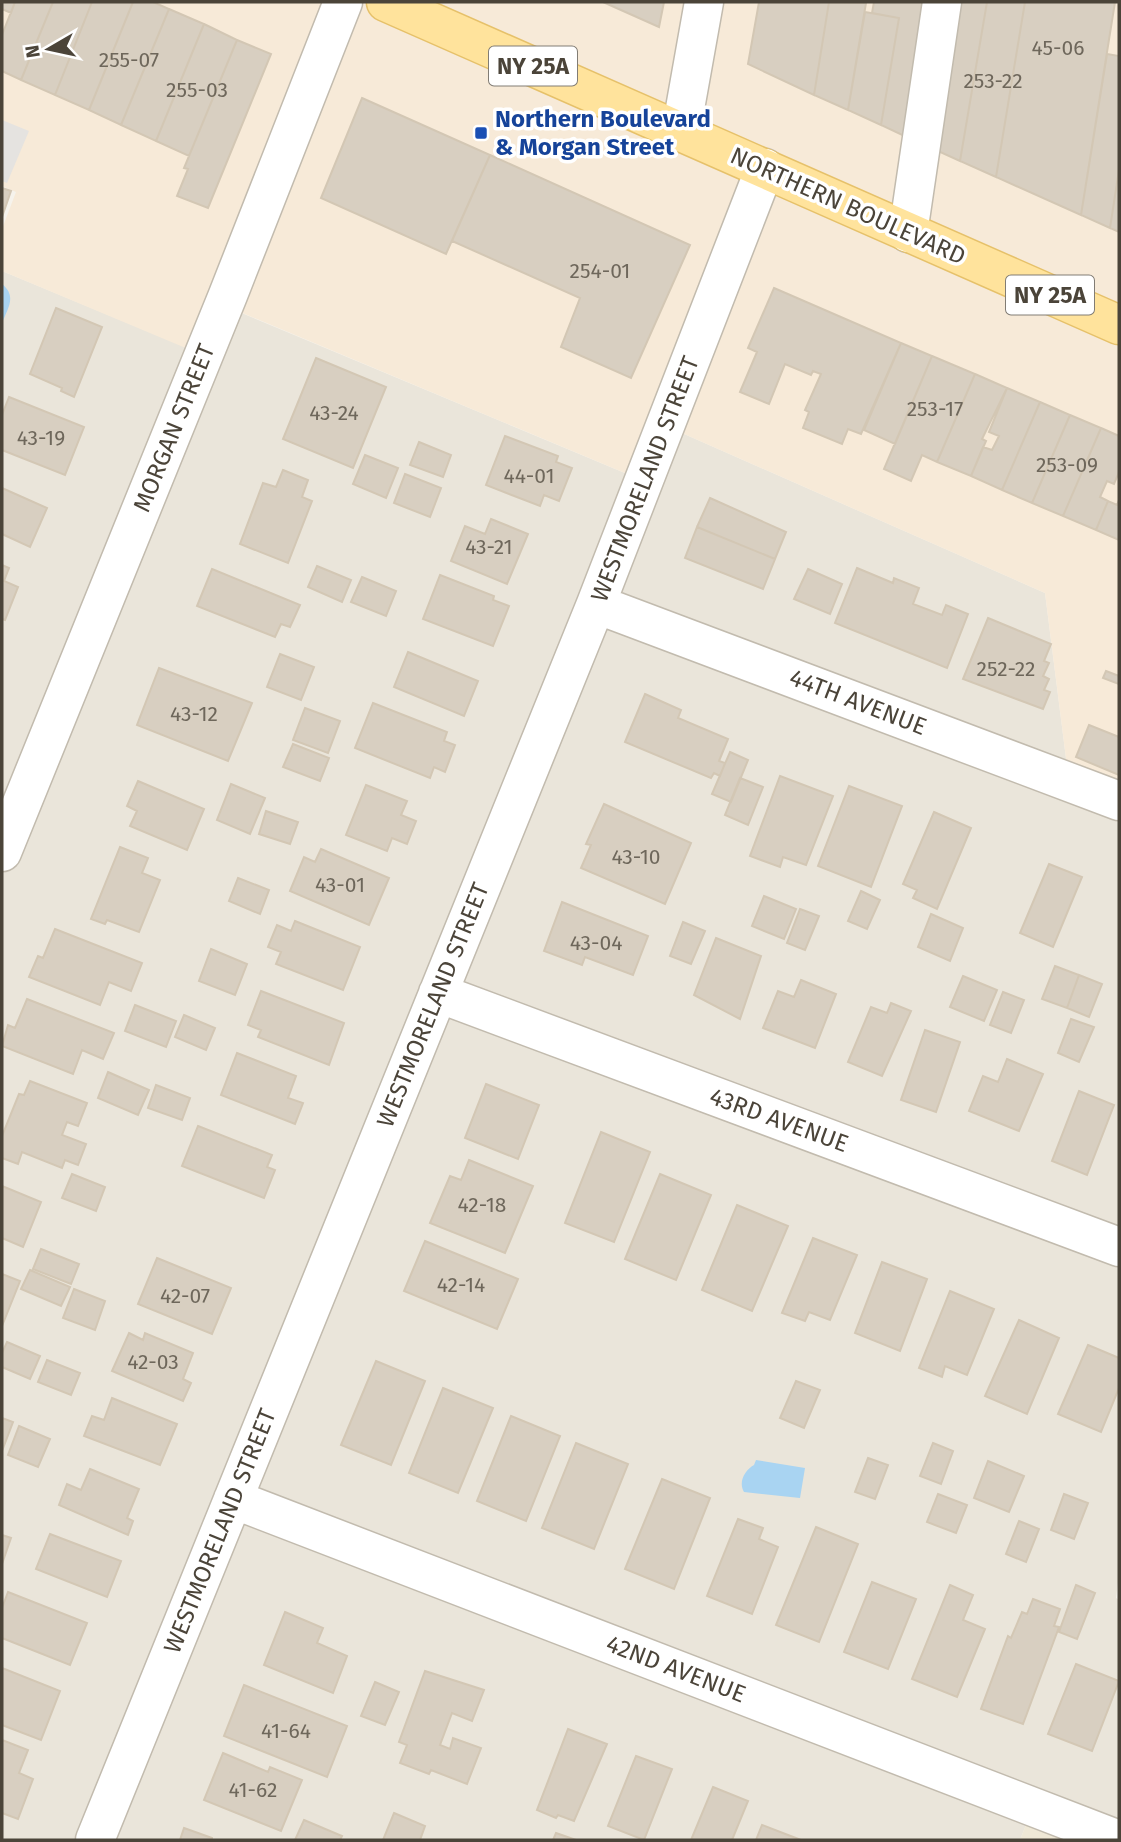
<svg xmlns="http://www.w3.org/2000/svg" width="1121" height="1842" font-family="'Fira Sans',sans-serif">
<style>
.residential{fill:#eae5da}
.commercial{fill:#f7ead8}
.education{fill:#efe8d6}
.parking{fill:#e5e3e0}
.water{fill:#a9d4f2}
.building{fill:#d8cfc1;stroke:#d3c7b4;stroke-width:2}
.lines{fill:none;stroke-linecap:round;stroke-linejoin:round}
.minor-casing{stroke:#c2bbae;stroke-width:41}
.major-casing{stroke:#e6c16a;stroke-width:41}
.minor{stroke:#fff;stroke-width:38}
.major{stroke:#ffe39c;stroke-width:38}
.transit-dot{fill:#1a4fb4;stroke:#fff;stroke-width:2.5}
.labels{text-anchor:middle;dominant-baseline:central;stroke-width:7;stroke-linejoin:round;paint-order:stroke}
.number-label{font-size:21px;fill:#6e675b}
.shield{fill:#fff;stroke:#817c74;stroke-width:2}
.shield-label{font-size:23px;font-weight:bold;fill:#4b4439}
.transit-label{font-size:24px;font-weight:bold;fill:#164399;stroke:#fff;text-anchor:start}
.street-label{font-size:24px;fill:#4b4439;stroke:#fff}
</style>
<rect width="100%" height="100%" fill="#f6f3ec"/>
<!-- residential -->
<path class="residential" d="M2 271 200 353 220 304 644 481 666 426 1045 593 1069 782 1119 801V1575L1116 1598 1119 1600V1826L1033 1807 1020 1840H2Z"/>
<!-- commercial -->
<path class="commercial" d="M2 2H1119V801L1069 782 1045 593 666 426 644 481 221 304 200 354 2 271V229L16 192 2 186Z"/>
<!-- education -->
<path class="education" d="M1033 1807 1119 1840H1020Z"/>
<!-- parking -->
<path class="parking" d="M2 120 29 131 7 183 2 181Z"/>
<!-- water -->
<path class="water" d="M2 284C17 296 8 308 2 323Z
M756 1460 805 1468 800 1498 744 1492C738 1482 745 1470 754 1465Z"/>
<!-- building -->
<path class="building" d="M2 2H15L11 13 2 9Z
M15 2H53L21 80 2 71V35Z
M53 2H92L55 95 21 80Z
M92 2H133L89 110 55 95Z
M133 2H153L169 9 121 125 89 110Z
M603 2H664L659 27Z
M759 2H829L814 95 748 64Z
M829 2 866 3 848 110 814 95Z
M874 2H937L913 140 881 125 899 18 872 13Z
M953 2H987L960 161 929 147Z
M987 2H1025L996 177 960 161Z
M1025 2H1115L1081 215 996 177Z
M169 9 204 24 156 141 121 125Z
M865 12 899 18 881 125 848 110Z
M204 24 237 40 189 156 156 141Z
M237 40 271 54 208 208 177 196 188 169 184 168Z
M1107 54 1119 56V170L1110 228 1081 215Z
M362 98 490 155 446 254 321 198Z
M490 155 690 245 631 378 561 347 580 298 452 241Z
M1119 170V232L1110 228Z
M2 188 11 191 2 217Z
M774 288 901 343 861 434 848 429 842 444 803 428 809 412 805 410 821 374 813 371 811 375 785 364 769 404 740 392 757 352 748 348Z
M56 308 102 327 74 397 61 391 62 388 30 374Z
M901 343 932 356 895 444 864 430Z
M932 356 975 374 937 462 922 455 911 481 884 469Z
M316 358 386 387 353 468 283 439Z
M975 374 1007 388 982 439 986 441 971 476 937 462Z
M1007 388 1040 402 1002 490 971 476 983 447 992 450 999 436 989 432Z
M9 397 84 427 65 475 2 450V415Z
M1040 402 1070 415 1032 503 1002 490Z
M1070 415 1101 428 1063 516 1032 503Z
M1101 428 1119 436V472L1114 484 1107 481 1100 497 1108 501 1096 530 1063 516Z
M505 436 558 456 556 462 572 468 559 501 544 495 540 506 486 485Z
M419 442 451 455 443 477 410 465Z
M365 455 398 468 386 498 353 484Z
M283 470 308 480 302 497 312 501 288 563 240 544 263 483 276 487Z
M405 474 441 488 430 517 394 503Z
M2 488 47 508 30 547 2 534Z
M710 498 786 532 775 559 697 527Z
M1119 500V540L1096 530 1108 501 1117 505Z
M491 519 528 534 507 584 451 561 465 526 485 534Z
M697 527 775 559 763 589 685 558Z
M2 565 9 568 4 581 18 587 5 620 2 619Z
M317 566 351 580 342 602 308 587Z
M857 568 893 583 894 578 919 588 913 604 942 615 946 605 968 614 947 668 835 623Z
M212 569 300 605 290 627 281 624 275 637 197 606Z
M808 569 842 584 830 614 794 599Z
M440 575 494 596 493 600 509 606 493 646 423 619Z
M362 577 396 591 386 616 351 602Z
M988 618 1051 644 1044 661 1049 663 1043 676 1049 679 1044 690 1050 692 1043 709 963 679Z
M408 652 478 681 464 716 394 687Z
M280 654 314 667 301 700 267 687Z
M159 668 252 703 228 761 137 725Z
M1106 671 1119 676V684L1103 678Z
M645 694 681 710 678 718 728 739 719 761 725 763 720 776 714 773 711 778 625 742Z
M373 703 447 732 444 741 455 745 445 772 434 767 430 778 355 748Z
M305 708 340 721 328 753 293 740Z
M1089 725 1119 737V775L1076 757Z
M293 744 329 758 320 781 283 767Z
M730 752 748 760 731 802 712 794Z
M780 776 833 796 806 865 783 857 780 867 750 856Z
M740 778 763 787 748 825 725 815Z
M138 781 204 809 187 850 130 826 137 811 127 806Z
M231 784 265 798 250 834 217 820Z
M366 785 407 801 401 815 416 821 407 844 392 838 387 851 346 835Z
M849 786 902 806 871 887 818 866Z
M604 804 691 843 665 904 581 868 591 845 586 844Z
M266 811 298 822 290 844 259 834Z
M934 812 971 828 937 909 913 898 917 890 903 884Z
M120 847 148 858 142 873 160 880 139 932 107 920 105 924 91 919Z
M321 849 389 878 369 925 290 891 304 857 315 862Z
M1049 864 1082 877 1053 947 1020 933Z
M238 878 269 890 260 914 229 901Z
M861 891 880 900 867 929 848 921Z
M764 896 796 909 784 939 752 926Z
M562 902 648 936 633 975 585 957 582 965 544 951Z
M800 909 819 916 805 950 787 943Z
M931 914 963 928 950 961 918 947Z
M295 921 360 947 343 990 276 964 281 952 268 947 277 925 291 931Z
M683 922 705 931 691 964 670 956Z
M55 929 142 963 131 991 109 982 100 1005 29 977 38 956 43 958Z
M716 938 761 956 740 1019 694 995Z
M211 949 247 964 235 995 199 981Z
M1055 966 1079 975 1067 1008 1042 999Z
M1079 975 1102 984 1089 1017 1067 1008Z
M963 976 997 990 984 1021 950 1007Z
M801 980 836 994 815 1048 763 1028 778 991 794 997Z
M261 991 344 1023 329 1065 258 1037 261 1030 248 1025Z
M1003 992 1024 1000 1011 1033 990 1025Z
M27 999 114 1033 103 1059 82 1050 73 1074 2 1046 8 1025 15 1028Z
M891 1003 911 1011 882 1076 848 1062 871 1007 887 1013Z
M135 1005 176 1021 166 1047 125 1031Z
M184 1015 215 1028 206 1050 175 1037Z
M1071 1019 1094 1027 1079 1062 1058 1053Z
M925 1030 960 1042 936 1112 901 1100Z
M237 1053 296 1076 288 1098 303 1103 295 1124 221 1095Z
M1007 1059 1043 1074 1019 1131 969 1111 983 1076 998 1082Z
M108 1072 149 1090 138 1115 98 1098Z
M30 1081 87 1103 78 1126 67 1122 62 1135 86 1144 78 1165 65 1160 62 1168 22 1152 18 1164 2 1158V1136L19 1094 24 1095Z
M486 1084 539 1105 518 1159 465 1138Z
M156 1085 190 1098 182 1120 148 1108Z
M1079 1091 1114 1105 1087 1175 1052 1161Z
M198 1126 272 1155 267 1167 275 1170 264 1198 182 1166Z
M601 1132 650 1152 614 1242 565 1223Z
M469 1160 533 1186 505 1253 430 1223 450 1176 461 1180Z
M72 1174 105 1187 96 1211 62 1198Z
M660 1174 711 1195 676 1280 625 1259Z
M2 1186 41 1202 23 1247 2 1238Z
M737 1205 788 1226 752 1311 702 1290Z
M813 1238 857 1255 830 1320 809 1312 805 1321 782 1313Z
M425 1241 518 1279 497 1329 404 1291Z
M41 1249 79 1264 71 1284 33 1269Z
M157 1258 231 1288 212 1334 138 1304Z
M882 1262 927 1279 900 1351 855 1333Z
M30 1270 70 1287 61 1306 21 1289Z
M2 1274 20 1281 2 1326Z
M74 1289 105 1301 95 1330 63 1318Z
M950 1291 994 1309 967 1375 945 1366 942 1377 919 1368Z
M1019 1320 1059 1338 1027 1414 985 1396Z
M129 1333 143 1340 145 1333 193 1353 183 1379 191 1383 183 1401 112 1371Z
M7 1342 40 1356 30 1379 2 1367V1353Z
M1088 1345 1119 1358V1388L1101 1432 1058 1414Z
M47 1360 80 1373 71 1395 38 1382Z
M376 1361 425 1381 391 1465 341 1445Z
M796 1381 820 1390 804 1428 780 1418Z
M443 1388 493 1408 458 1493 409 1473Z
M112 1398 177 1424 160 1465 84 1436 92 1416 104 1420Z
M511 1416 560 1436 526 1521 477 1501Z
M2 1418 13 1422 2 1451Z
M19 1426 50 1439 38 1467 8 1455Z
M576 1443 628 1464 594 1549 542 1528Z
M933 1443 953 1451 941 1484 920 1476Z
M868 1458 888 1465 875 1499 855 1492Z
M988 1461 1024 1476 1009 1512 974 1498Z
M90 1469 139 1489 127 1518 133 1521 128 1535 59 1505 67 1484 81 1490Z
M662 1479 710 1498 674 1589 625 1569Z
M938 1494 967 1505 956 1533 927 1522Z
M1064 1494 1088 1503 1074 1539 1051 1530Z
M738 1519 763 1528 759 1539 778 1547 752 1614 707 1596Z
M1019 1521 1039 1529 1026 1562 1006 1554Z
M816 1527 858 1544 819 1642 776 1625Z
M50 1534 121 1561 107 1597 36 1569Z
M2 1535 11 1538 2 1564Z
M872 1582 916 1599 888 1669 844 1652Z
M950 1585 973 1595 963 1620 985 1629 957 1697 912 1679Z
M1076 1585 1095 1593 1077 1639 1059 1632Z
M8 1592 87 1623 70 1665 2 1638V1608Z
M1033 1599 1060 1609 1054 1626 1059 1627 1023 1724 981 1709 1008 1636 1011 1638 1022 1612 1027 1614Z
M285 1612 323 1628 317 1643 347 1656 333 1693 264 1665Z
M1076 1664 1119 1681 1092 1751 1048 1734Z
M2 1668 60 1691 41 1740 2 1725Z
M425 1671 484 1690 472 1721 452 1713 440 1745 450 1749 453 1738 481 1748 467 1784 431 1770 429 1774 400 1763 407 1745 399 1742Z
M375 1682 399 1692 385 1725 361 1716Z
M244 1685 347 1726 327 1777 224 1736Z
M568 1729 607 1744 574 1821 558 1815 556 1818 537 1810Z
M2 1740 28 1750 19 1773 33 1779 18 1819 2 1813Z
M223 1753 268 1772 270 1767 302 1780 281 1831 204 1800Z
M636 1756 672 1769 644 1840 608 1826Z
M713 1787 748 1801 732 1840H691Z
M394 1813 425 1826 420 1840H383Z
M304 1820 342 1836 340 1840H295Z
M762 1825 801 1840H756Z
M184 1828 212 1838V1840H180Z
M556 1833 576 1840H553Z"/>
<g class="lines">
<!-- minor casing -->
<g class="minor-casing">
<path id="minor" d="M681 131 704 2
M908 233 942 2
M596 604 1119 801
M2 852 228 295 343 2
M438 993 1119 1247
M233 1499 1119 1840
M95 1840 596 604 765 168"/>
</g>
<!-- major casing -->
<g class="major-casing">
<path id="major" d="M386 2 1119 325"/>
</g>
<!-- minor -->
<use href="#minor" class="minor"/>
<!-- major -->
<use href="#major" class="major"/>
</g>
<!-- markers -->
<rect class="transit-dot" x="474" y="126" width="14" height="14" rx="3.5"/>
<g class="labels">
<!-- number labels -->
<g class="number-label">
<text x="1058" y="48">45-06</text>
<text x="129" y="60">255-07</text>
<text x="993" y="81">253-22</text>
<text x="197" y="90">255-03</text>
<text x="600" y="271">254-01</text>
<text x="935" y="409">253-17</text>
<text x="334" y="413">43-24</text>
<text x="41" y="438">43-19</text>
<text x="1067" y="465">253-09</text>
<text x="529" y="476">44-01</text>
<text x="489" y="547">43-21</text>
<text x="1006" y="669">252-22</text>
<text x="194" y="714">43-12</text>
<text x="636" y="857">43-10</text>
<text x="340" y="885">43-01</text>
<text x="596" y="943">43-04</text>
<text x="482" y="1205">42-18</text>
<text x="461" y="1285">42-14</text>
<text x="185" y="1296">42-07</text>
<text x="153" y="1362">42-03</text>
<text x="286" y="1731">41-64</text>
<text x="253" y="1790">41-62</text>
</g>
<!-- shield labels -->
<g class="shield">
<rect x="489" y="46.5" width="88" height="39" rx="5"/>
<rect x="1006" y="275.5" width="88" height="39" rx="5"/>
</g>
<g class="shield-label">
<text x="533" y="66">NY 25A</text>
<text x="1050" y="295">NY 25A</text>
</g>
<!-- transit labels -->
<g class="transit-label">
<text x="495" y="119">Northern Boulevard<tspan x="495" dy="28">&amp; Morgan Street</tspan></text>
</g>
<!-- street labels -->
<g class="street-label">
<text transform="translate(848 206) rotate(24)">NORTHERN BOULEVARD</text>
<text transform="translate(174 428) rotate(-68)">MORGAN STREET</text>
<text transform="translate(645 479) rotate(-69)">WESTMORELAND STREET</text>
<text transform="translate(858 702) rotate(21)">44TH AVENUE</text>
<text transform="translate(433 1005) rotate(-68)">WESTMORELAND STREET</text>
<text transform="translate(779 1120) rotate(20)">43RD AVENUE</text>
<text transform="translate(220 1531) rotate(-68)">WESTMORELAND STREET</text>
<text transform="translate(676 1669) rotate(21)">42ND AVENUE</text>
</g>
</g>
<!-- border -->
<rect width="1121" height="1842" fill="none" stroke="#4b4439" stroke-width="7"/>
<!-- north arrow -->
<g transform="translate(49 49) rotate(261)" stroke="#ffffff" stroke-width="5" paint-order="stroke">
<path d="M0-5L12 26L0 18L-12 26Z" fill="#4b4439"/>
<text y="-10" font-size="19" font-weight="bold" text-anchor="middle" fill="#4b4439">N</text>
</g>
</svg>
